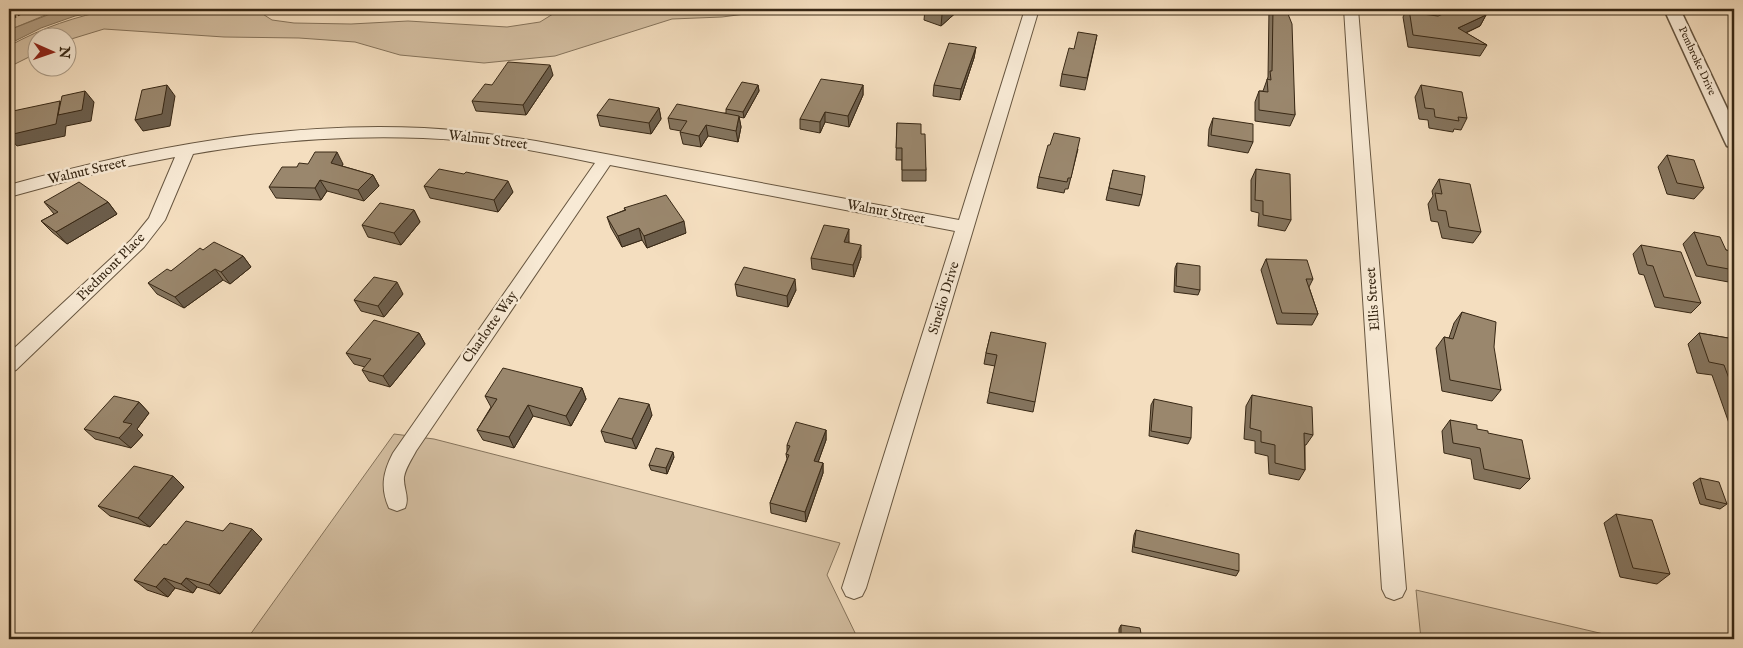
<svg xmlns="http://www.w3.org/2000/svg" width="1743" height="648" font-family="'IM FELL English',serif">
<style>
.green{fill:#d4bfa2;stroke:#86745c}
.water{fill:#b4a085;stroke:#827058}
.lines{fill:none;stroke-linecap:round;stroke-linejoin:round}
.minor-casing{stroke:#675640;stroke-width:2}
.tertiary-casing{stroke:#675640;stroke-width:3}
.path{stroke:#382815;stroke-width:2.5;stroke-dasharray:3 2;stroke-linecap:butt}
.minor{fill:#f8ead5;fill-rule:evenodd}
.tertiary{fill:#f8ead5;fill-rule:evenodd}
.wall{fill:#84745e;stroke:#382815}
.shaded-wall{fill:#6c5e4c;stroke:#382815}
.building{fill:#9a876d;stroke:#382815}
.labels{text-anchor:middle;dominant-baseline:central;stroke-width:5;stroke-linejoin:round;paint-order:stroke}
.far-street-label{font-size:11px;fill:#382815;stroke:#f8ead5}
.street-label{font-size:14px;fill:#382815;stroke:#f8ead5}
</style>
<rect width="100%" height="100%" fill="#f4debf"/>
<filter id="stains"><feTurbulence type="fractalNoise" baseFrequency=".004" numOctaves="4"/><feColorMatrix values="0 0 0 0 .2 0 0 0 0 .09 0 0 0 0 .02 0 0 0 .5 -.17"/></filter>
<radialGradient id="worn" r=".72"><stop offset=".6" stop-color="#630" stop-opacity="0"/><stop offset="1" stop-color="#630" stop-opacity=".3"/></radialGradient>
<!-- green -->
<path class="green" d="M9 9H60L9 30Z
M113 9H255L272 20 294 23 351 24 408 21 507 27 540 22 561 9H754L745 14 722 17 672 19 555 56 484 63 400 55 355 42 299 38 224 37 104 29 68 40V38H38L37 53 9 67V46C44 27 74 17 113 9Z
M394 434 434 439 840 543 827 575 858 639H247Z
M1416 590 1625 639H1421Z"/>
<!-- water -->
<path class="water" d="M63 9H113L75 16 41 28 9 44V30Z"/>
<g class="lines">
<!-- minor casing -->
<g class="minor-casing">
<path id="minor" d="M1025 9H1039L866 588 862 596 854 599 846 596 842 588 955 231 610 165 416 451C412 459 406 467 404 477 403 488 410 497 405 508L397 511 389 508C380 488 383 472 393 453L595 163C538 151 481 140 423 138 346 135 268 141 193 154L165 220 144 247 16 370 9 373V353L132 239 149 218 175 157 108 170 9 197V185C143 148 283 121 424 128 461 130 499 135 536 141L959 220Z
M1344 9H1358L1406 589 1402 597 1394 600 1386 597 1382 589Z"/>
</g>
<!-- tertiary casing -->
<g class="tertiary-casing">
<path id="tertiary" d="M1664 9H1680L1734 123V148L1727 146 1725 142Z"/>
</g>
<!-- path -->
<path class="path" d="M9 20 29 9"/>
<!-- minor -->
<use href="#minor" class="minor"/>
<!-- tertiary -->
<use href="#tertiary" class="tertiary"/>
</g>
<!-- wall -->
<path class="wall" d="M925 9H960L941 26 924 20Z
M1269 9H1286L1295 115 1290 126 1255 121V102L1259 91H1263L1268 77Z
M1407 9H1413L1422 14 1438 16 1486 15 1480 26 1466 33 1487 45 1480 56 1408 47 1403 17Z
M1097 35 1085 90 1060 86 1062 74 1074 49Z
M976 47 974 58 960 100 933 96 934 85Z
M553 75 526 115 476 111 472 101 492 85Z
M758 85 759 91 744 118 739 117 741 127 738 142 708 136 701 147 683 144 680 132 681 131 670 129 668 118 726 113V109Z
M863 85V95L849 127 825 122 820 133 800 129V119Z
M1421 85 1467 118 1461 130 1454 129 1453 132 1429 128 1428 120 1419 119 1415 97Z
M659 108 661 119 651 134 600 126 597 115Z
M1213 118 1253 142 1248 153 1208 146 1209 129Z
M897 123 921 134 926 170V181H902V160H896Z
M1050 145 1078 149 1068 189H1065L1064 193 1037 188 1039 177Z
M1667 155 1704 188 1694 199 1667 194 1658 167Z
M343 164 342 166 373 175 379 186 364 201 327 191 321 200 276 198 269 187 297 167Z
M1256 169 1291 220 1285 231 1258 226 1259 213 1251 211V180Z
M1113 170 1142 195 1139 206 1106 200Z
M1439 179 1481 232 1473 243 1442 238 1438 222 1431 221 1428 204 1433 196 1432 191Z
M424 186 513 192 498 212 430 198Z
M44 202H108L117 214 67 244 52 232 41 221 54 214Z
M624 208 686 233 647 248 642 240 622 247 611 228 607 217 625 210Z
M414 210 420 222 401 245 368 237 362 225Z
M1694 232 1726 250 1734 252V283L1696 276 1683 244Z
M849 241V243L861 257 854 277 812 269 811 258Z
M1641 245 1701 303 1691 313 1655 307 1644 275 1639 274 1633 254Z
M203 250 243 256 251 267 230 284 223 280 184 308 157 294 148 283 171 271Z
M1266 259 1313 279 1309 287 1318 314 1312 325 1277 324 1261 270Z
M1177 263 1200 290 1198 295 1174 292 1175 268Z
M735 284 796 290 788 307 737 296Z
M403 294 384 317 361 311 354 300Z
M1462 312 1501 390 1492 401 1442 391 1436 348 1444 337 1449 338 1454 323Z
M991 332 1035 402 1033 412 987 403 995 366 984 364 986 353Z
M419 333 425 344 390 387 369 381 362 370 365 367 354 364 346 353Z
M1699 333 1734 339V427L1730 426 1712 375 1697 373 1688 344Z
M582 388 586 399 571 426 533 416 514 448 483 440 477 430 491 407 485 396Z
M1252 395 1313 435 1306 445H1305V470L1299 480 1269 474 1268 456 1255 453V441L1244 439 1246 406Z
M1154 399 1191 438 1188 444 1149 436 1151 405Z
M139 402 149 413 137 429 143 435 131 448 95 439 84 429Z
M652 415 636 449 605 442 601 431Z
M1450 420 1488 433 1530 479 1520 489 1474 479 1471 459 1444 453 1442 431Z
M826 430V440L818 462 823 463V473L806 522 771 513 770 503 787 459 786 454 787 452V445Z
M674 457 667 474 651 470 649 465Z
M1700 478 1727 504 1720 509 1700 504 1693 483Z
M184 487 150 527 110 516 98 506Z
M1616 514 1670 574 1657 584 1620 577 1604 523Z
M1136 530 1239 571 1236 576 1132 552 1134 535Z
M223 531 262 539 220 594 197 587 193 593 175 588 168 597 147 590 134 580 166 545Z
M1121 625 1142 639H1119V629Z"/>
<!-- shaded-wall -->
<path class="shaded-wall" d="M949 9H960L941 26 942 15Z
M1486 15 1480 26 1452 39 1458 28Z
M976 47 974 58 960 100 961 89Z
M550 65 553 75 526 115 523 105Z
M167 85 175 96 170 126 143 131 135 120Z
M758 85 759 91 744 118 743 112Z
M863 85V95L849 127 848 116Z
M85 91 94 102 91 121 66 126 65 136 17 146 9 137V135L60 101 69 113Z
M659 108 661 119 651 134 649 123Z
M825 112V122L820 133V122Z
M739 116 741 127 738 142 736 131Z
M706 125 708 136 701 147 699 136Z
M337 152 343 164 337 174 331 163Z
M373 175 379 186 364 201 358 190Z
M320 180 327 191 321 200 315 188Z
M508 181 513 192 498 212 494 200Z
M108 202 117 214 67 244 56 232Z
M414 210 420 222 401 245 394 233Z
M684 221 686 233 647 248 644 236Z
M639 228 642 240 622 247 618 236Z
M849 229V241L845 254 844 242Z
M861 245V257L854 277 853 265Z
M243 256 251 267 230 284 221 272Z
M215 269 223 280 184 308 175 297Z
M795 279 796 290 788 307 787 296Z
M397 282 403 294 384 317 378 306Z
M9 301 13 306 9 309Z
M419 333 425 344 390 387 383 376Z
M582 388 586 399 571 426 566 416Z
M139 402 149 413 137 429 143 435 131 448 119 438 123 422Z
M649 404 652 415 636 449 632 439Z
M528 405 533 416 514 448 509 437Z
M826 430V440L815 471 814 461Z
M673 452 674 457 667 474 666 468Z
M823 463V473L806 522 805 512Z
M173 476 184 487 150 527 138 518Z
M252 529 262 539 220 594 209 585Z
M164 578 175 588 168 597 156 587Z
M186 578 197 587 193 593 181 584Z"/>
<!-- building -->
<path class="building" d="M925 9H949L942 15Z
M1273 9H1286L1292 24 1295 115 1259 110V91L1268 92 1267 79 1271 80 1270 71H1272Z
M1409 9H1413L1422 14 1438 16 1456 9H1485L1486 15 1458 28 1487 45 1413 35Z
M1078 32 1097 35 1087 78 1062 74 1069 48 1074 49Z
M949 43 976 47 961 89 934 85Z
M508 62 550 65 523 105 472 101 485 84 492 85Z
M821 79 863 85 848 116 825 112 820 122 800 119Z
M742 82 758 85 743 112 726 109Z
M167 85 162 114 135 120 142 90Z
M1421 85 1462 92 1467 118 1458 117 1459 121 1435 117 1434 109 1425 108Z
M85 91 82 110 58 115 62 96Z
M609 99 659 108 649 123 597 115Z
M60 101 56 124 9 135V129L13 111Z
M677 104 739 116 736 131 706 125 699 136 680 132 687 121 668 118Z
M1213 118 1253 124V142L1211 135Z
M897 123 921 124V134H925L926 170H902V148H896Z
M1054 133 1080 138 1071 178H1068L1067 182 1039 177 1048 145H1050Z
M315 152H337L331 163 373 175 358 190 320 180 315 188 269 187 282 167H297L299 163 308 164Z
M1667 155 1694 160 1704 188 1677 183Z
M439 169 464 174 466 172 508 181 494 200 424 186Z
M1256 169 1290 174 1291 220 1263 215V201L1255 200Z
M1113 170 1145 176 1142 195 1109 188Z
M1439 179 1470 184 1481 232 1449 227 1446 211 1438 210 1435 193 1442 194Z
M79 182 108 202 56 232 41 221 58 212 44 202Z
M666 195 684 221 644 236 639 228 618 236 607 217 626 210 624 208Z
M380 203 414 210 394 233 362 225Z
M824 225 849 229 844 242 861 245 853 265 811 258Z
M1694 232 1720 237 1726 250 1734 252V270L1707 265Z
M214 242 243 256 221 272 215 269 175 297 148 283 167 269 171 271 200 248 203 250Z
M1641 245 1681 252 1701 303 1664 297 1653 266 1647 265Z
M1266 259 1307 260 1313 279H1306L1318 314 1282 313Z
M1177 263 1200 266V290L1176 286Z
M744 267 795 279 787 296 735 284Z
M374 277 397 282 378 306 354 300Z
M1462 312 1496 322 1494 347 1501 390 1450 380 1444 337 1453 339Z
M374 320 419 333 383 376 362 370 371 359 346 353Z
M991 332 1046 343 1035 402 989 392 997 355 986 353Z
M1699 333 1734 339V392L1724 365 1709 362Z
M503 368 582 388 566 416 528 405 509 437 477 430 497 399 485 396Z
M1252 395 1312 407 1313 435 1304 433 1305 470 1275 463V445L1261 442V431L1250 428Z
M114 396 139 402 123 422 132 424 119 438 84 429Z
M619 398 649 404 632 439 601 431Z
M1154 399 1192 407 1191 438 1151 431Z
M1450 420 1477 425V429L1488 431V433L1522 440 1530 479 1484 469 1480 448 1453 443Z
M796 422 826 430 814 461 823 463 805 512 770 503 789 455 786 454 790 446 787 445Z
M656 448 673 452 666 468 649 465Z
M134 466 173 476 138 518 98 506Z
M1700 478 1719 482 1727 504 1706 499Z
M1616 514 1652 520 1670 574 1633 568Z
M186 521 223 531 230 523 252 529 209 585 186 578 181 584 164 578 156 587 134 580 164 544 166 545Z
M1136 530 1239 554V571L1134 547Z
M1121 625 1140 628 1142 639H1121Z"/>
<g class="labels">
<!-- far-street labels -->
<g class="far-street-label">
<text transform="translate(1697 61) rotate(65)">Pembroke Drive</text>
</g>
<!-- street labels -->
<g class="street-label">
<text transform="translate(488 140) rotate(7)">Walnut Street</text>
<text transform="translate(87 171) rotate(-13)">Walnut Street</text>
<text transform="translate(886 212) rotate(11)">Walnut Street</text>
<text transform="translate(111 267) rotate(-45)">Piedmont Place</text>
<text transform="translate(944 298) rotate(-73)">Sinelio Drive</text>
<text transform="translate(1373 299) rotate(-94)">Ellis Street</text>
<text transform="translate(490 327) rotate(-55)">Charlotte Way</text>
</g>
</g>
<!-- margin -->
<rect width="1743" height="648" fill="none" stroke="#f4debf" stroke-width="30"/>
<rect x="10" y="10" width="1723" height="628" fill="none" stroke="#382815" stroke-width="2.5"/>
<rect x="15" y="15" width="1713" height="618" fill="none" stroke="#382815"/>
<!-- north arrow -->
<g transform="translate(52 52) rotate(92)"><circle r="24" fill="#f8ead5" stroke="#ab9c88"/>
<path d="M0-4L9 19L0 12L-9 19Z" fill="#8f2418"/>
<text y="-8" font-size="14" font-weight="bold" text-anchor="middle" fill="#382815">N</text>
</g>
<rect width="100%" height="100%" filter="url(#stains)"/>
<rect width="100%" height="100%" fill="url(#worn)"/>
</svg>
